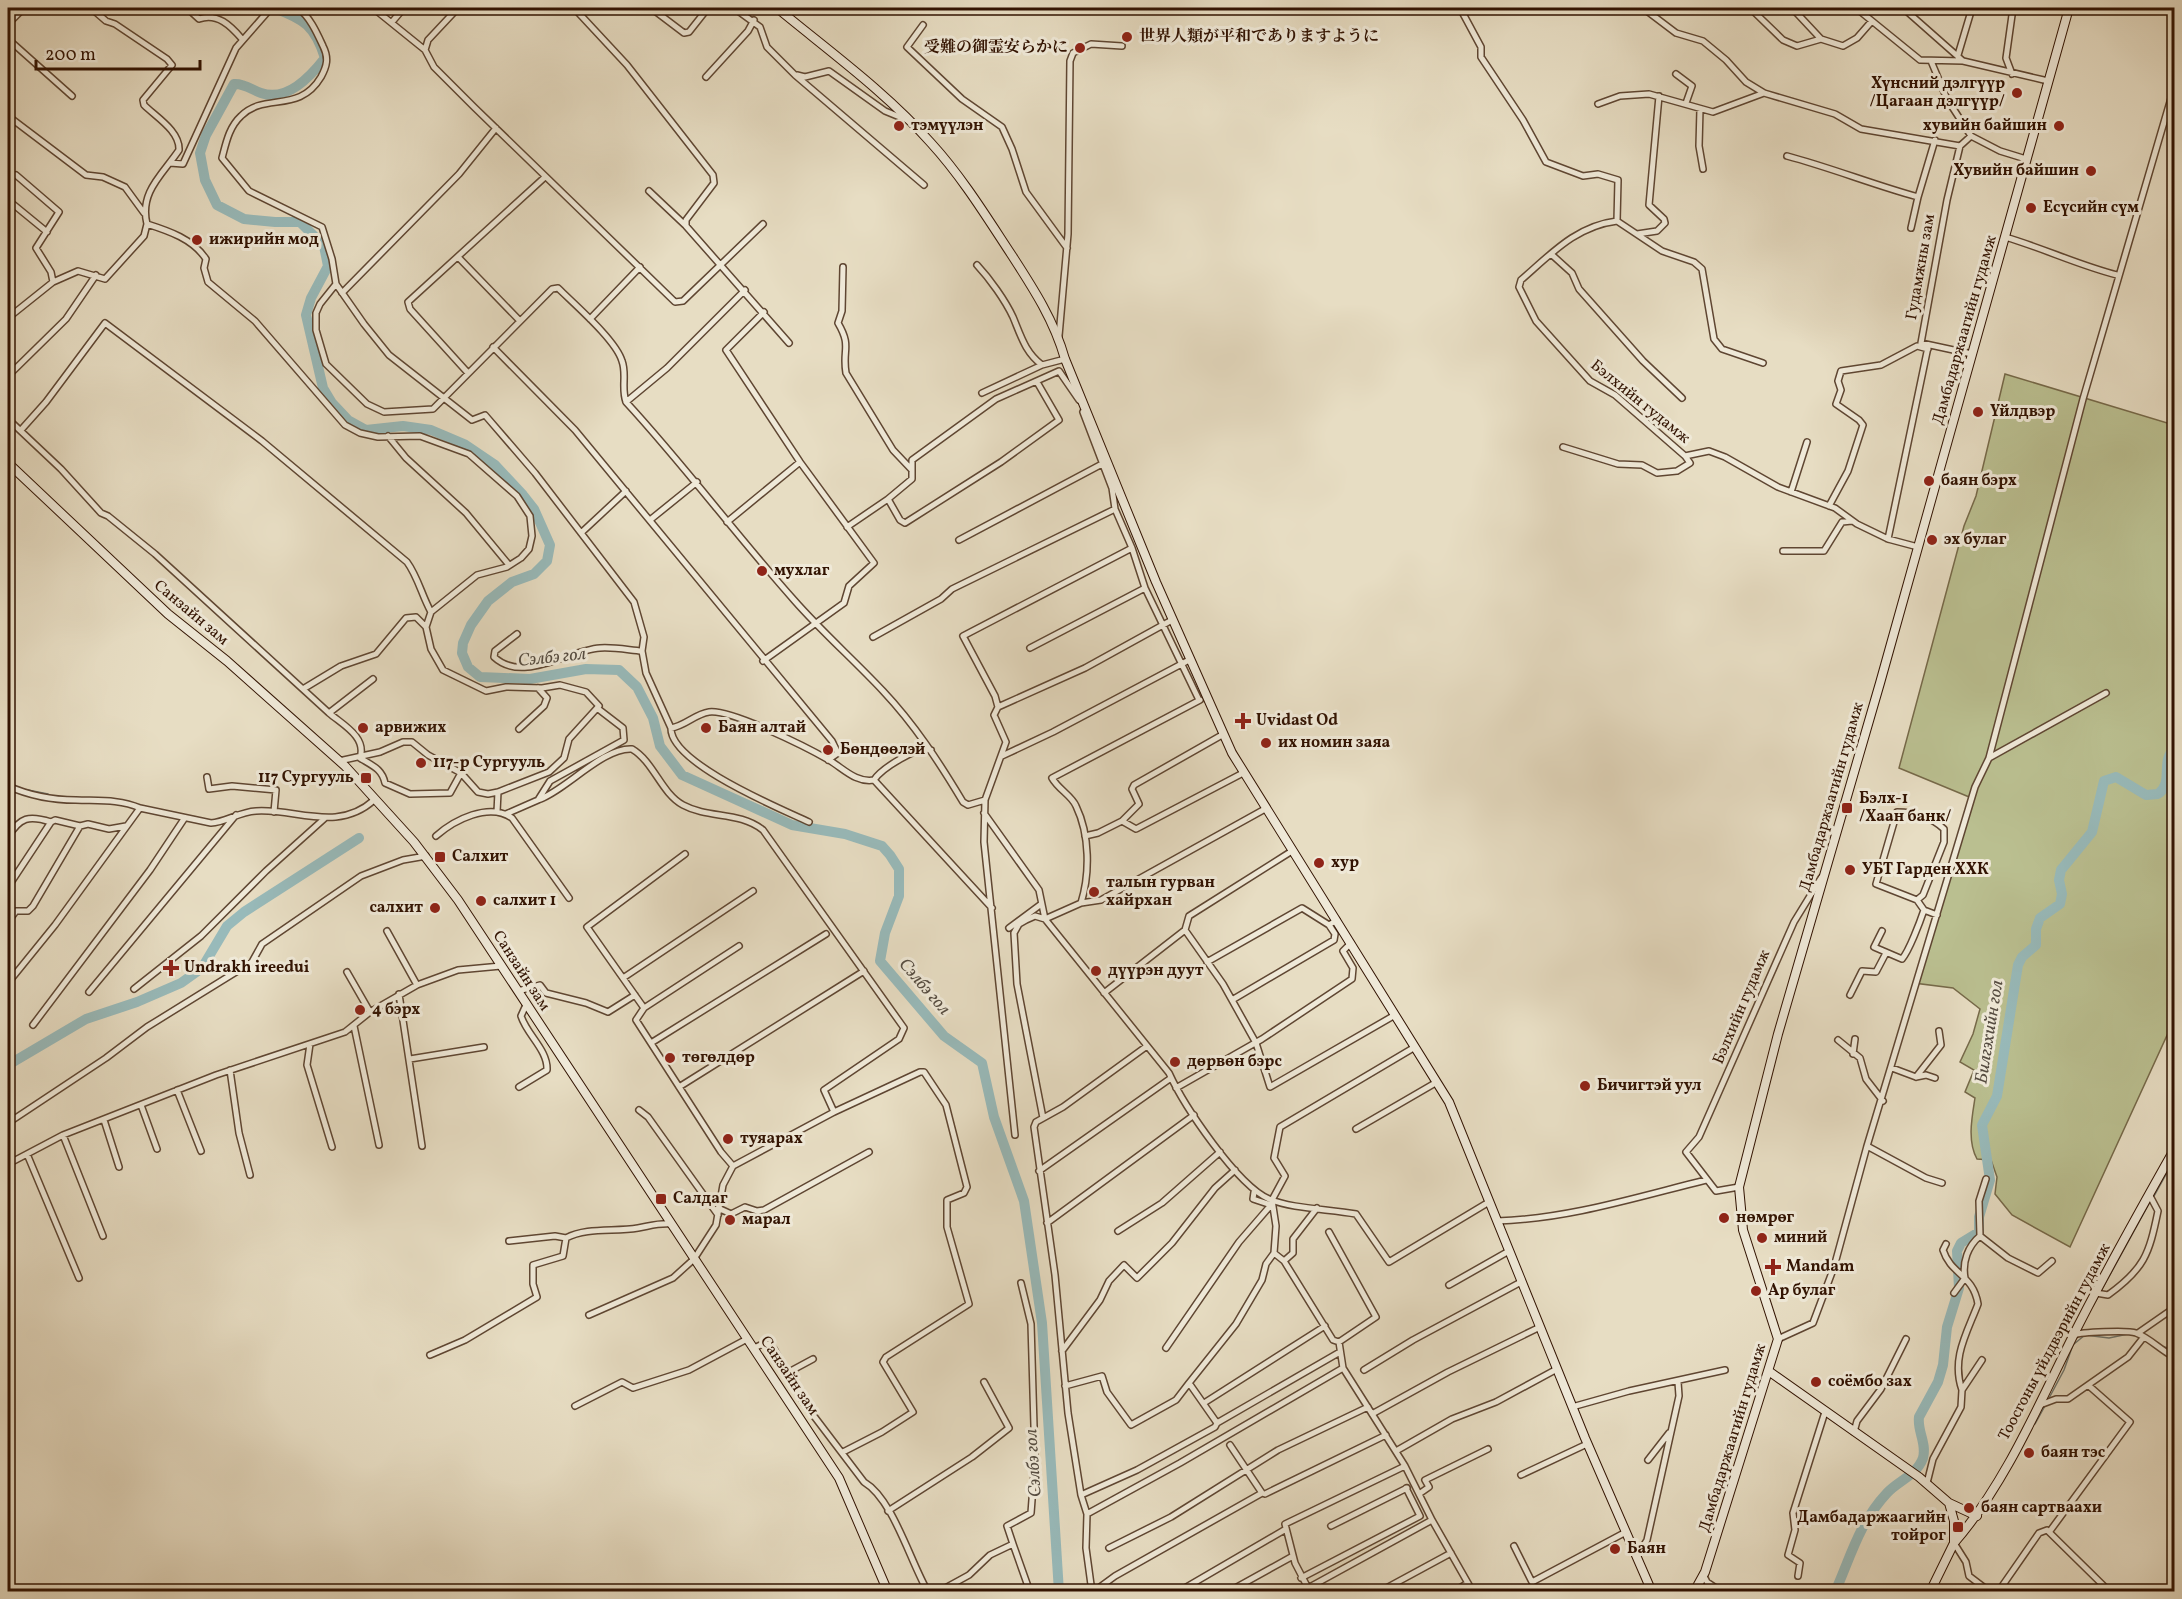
<svg xmlns="http://www.w3.org/2000/svg" width="2182" height="1599" font-family="Vollkorn,'Noto Serif SC','Noto Serif JP',serif">
<style>
.green{fill:#babf90;stroke:#766949;stroke-width:1.5}
.lines{fill:none;stroke-linecap:round;stroke-linejoin:round}
.stream{stroke:#6f7770;stroke-width:1.5}
.river{stroke:#98baba;stroke-width:10}
.street-casing{stroke:#5f4632;stroke-width:8}
.secondary-casing{stroke:#321302;stroke-width:10}
.street{stroke:#efe9d8;stroke-width:5}
.secondary{stroke:#efe9d8;stroke-width:8}
.poi-dot{fill:#8f2418;stroke:#efe9d8;stroke-width:2}
.labels{text-anchor:middle;dominant-baseline:central;stroke-width:6;stroke-linejoin:round;paint-order:stroke}
.poi-label{font-size:16px;font-weight:bold;fill:#321302;stroke:#efe9d8;text-anchor:start}
.street-label{font-size:16px;fill:#321302;stroke:#efe9d8}
.water-label{font-size:18px;font-style:italic;fill:#564d42;stroke:#efe9d8}
</style>
<rect width="100%" height="100%" fill="#e7ddc3"/>
<filter id="stains"><feTurbulence type="fractalNoise" baseFrequency=".00333" numOctaves="4"/><feColorMatrix values="0 0 0 0 .2 0 0 0 0 .09 0 0 0 0 .02 0 0 0 .5 -.17"/></filter>
<radialGradient id="worn" r=".72"><stop offset=".6" stop-color="#630" stop-opacity="0"/><stop offset="1" stop-color="#630" stop-opacity=".3"/></radialGradient>
<!-- green -->
<path class="green" d="M2005 374 2174 425V1020L2070 1247 2012 1215 1995 1194 1997 1177 1991 1160 1977 1159C1967 1141 1972 1117 1975 1098L1965 1092 1974 1070 1960 1062 1973 1034 1980 1009 1953 988 1914 983 1974 799 1899 768 1964 526 1976 496Z"/>
<g class="lines">
<!-- stream -->
<path class="stream" d="M8 782 15 786
M28 790 48 794
M2153 1198 2174 1160
M2100 1293 2150 1202
M2093 1306 2098 1297
M2074 1344 2085 1335 2109 1338 2128 1334
M2164 1347 2174 1349
M2048 1400 2064 1370 2074 1342
M2035 1424 2046 1404"/>
<!-- river -->
<path class="river" d="M274 8C304 19 315 26 325 58 310 77 287 102 261 93 252 90 244 83 234 84L206 135 200 153 205 180 217 205 244 219 275 222H300L324 246 328 266 311 298 306 315 323 388 332 403 348 420 366 430 403 426 431 430 464 444 495 465 523 495 534 509 550 545 547 561 534 574 512 582 488 601 471 625 463 643 462 653 468 667 480 677 530 679 586 669 619 670 637 687 653 718 660 746 682 775 792 825 845 834 882 846 890 855 899 869V896L885 933 880 961 944 1036 982 1063 994 1117 1024 1201 1042 1323 1059 1592
M8 1065 86 1019 137 1002 181 983 202 968 227 926 244 912 359 838
M1835 1592C1851 1556 1859 1523 1887 1493 1898 1481 1917 1475 1923 1458 1927 1443 1917 1431 1919 1417L1938 1382 1943 1365 1947 1327 1959 1288 1957 1251 1961 1243 1979 1232V1217L1990 1180 1982 1125 1997 1096 2018 965 2022 957 2036 945V929L2040 918 2060 904 2062 894 2059 880 2061 870 2092 832 2104 781 2116 777 2146 795 2158 794C2174 783 2160 762 2174 749"/>
<!-- street casing -->
<g class="street-casing">
<path id="street" d="M91 8 106 21 115 24 167 59 172 65 143 100 144 105C156 117 180 131 179 150 163 174 139 192 147 224
M187 8 199 19C217 12 231 26 242 39
M298 8C310 17 317 33 323 46 329 58 327 66 321 77 299 114 265 92 241 116 229 127 226 143 222 158L249 191 322 227 332 259 336 284 364 324 389 355 472 420 485 415 535 473 634 602 644 637 642 651 646 673 671 728C685 726 695 714 709 712 731 709 808 748 829 760 844 769 856 783 874 780L992 908
M373 8 425 50 434 67 474 107 675 302 683 301 763 224
M574 8 627 65 713 175 714 183 686 220V226L789 343
M651 8 684 33 689 32 708 8
M734 8 760 27 767 47 795 75 924 185
M1460 8 1481 47V57L1523 120 1546 162 1583 176 1598 174 1618 180 1617 221
M1643 8 1676 33 1703 41 1726 60 1746 82 1764 93 1835 114 1861 129 1960 146 1971 136 2000 151 2026 159
M1750 8 1783 40 1797 46 1821 39
M1792 8 1821 39 1843 46 1857 38 1871 22
M1856 8 1920 60 1963 61
M1903 8 1963 61 2048 81
M392 22 404 8
M8 24 24 8
M923 25 907 47 962 99 1002 127 1012 149 1026 192 1067 248
M8 39 72 96
M425 50 428 40 458 8
M1958 55 1972 8
M1931 61 1947 99 1971 136
M1676 74 1692 86 1686 103
M2012 74 2006 58 2013 8
M797 75 805 77 829 71 885 111 907 120
M706 77 748 31 754 20
M1598 104 1620 96 1649 94 1713 112 1764 93
M1700 109 1699 146 1703 169
M8 116 86 175 103 177 125 187 144 213
M1960 146 1947 200 1921 343 1972 354
M1787 156C1832 168 1874 185 1918 197L1935 140
M170 163 183 164 236 48 271 8
M16 175 59 212 36 248 51 272 53 282
M649 191 685 225
M8 200 47 232
M1617 221C1576 226 1551 254 1521 280L1519 287 1536 321 1590 381 1615 395 1685 456 1709 451 1725 457 1778 487 1835 508 1857 524 1888 539
M1617 221 1662 251 1694 262 1702 269 1714 339 1722 349 1763 363
M1911 228 1918 197
M1637 234 1657 231 1665 223 1664 219 1649 205 1659 96
M2005 237C2043 248 2078 265 2117 275
M1551 254 1572 273 1579 289 1643 361 1682 398
M459 258 520 321
M977 265C990 279 1005 300 1013 317 1021 336 1025 352 1042 365L1065 359
M843 267 842 311 838 323C852 347 842 349 846 373L893 450 911 469
M336 284 320 304 316 313V330L326 364 367 404 384 412 433 409 552 289 558 288C574 304 616 340 622 361 627 374 621 388 626 402 685 466 736 535 794 600 822 632 854 660 883 691 915 725 939 762 963 802L968 805 985 800
M342 293 459 174 496 128
M8 318 53 282 78 271 105 279 144 236 147 224C169 231 193 239 206 259L204 268 208 282 255 321 345 425 360 433 378 437 420 436 469 454 517 496 530 516 532 536 529 549 521 558 507 567 477 575 431 612 426 627 431 649 443 670 486 691 506 687 542 688 560 685 586 692 599 706 569 739 564 758 549 772 498 792 488 794 478 792 461 773 428 755 412 742H403L380 752 339 761
M590 319 640 267
M1059 336 1068 234 1070 61 1073 53 1091 44 1122 46
M493 347 575 430 832 741 838 753 828 760
M468 373 410 309 408 302 545 177
M8 376 66 319 96 275
M1037 382 1059 420 1001 462 905 523 900 520 888 499 912 479V460L996 399 1059 371 1079 400
M982 393 1042 365
M626 402 667 368 745 290
M1083 412 1112 488 1115 509 1132 548 1145 588 1199 700
M8 419 61 469 101 513 108 516 155 554 329 713
M21 430 46 402 105 323 262 441 407 562C418 577 422 596 431 612
M388 436 406 458 466 513 509 565
M1563 447 1618 464 1642 465 1657 473 1677 471 1690 463 1685 456
M1791 492 1807 442
M1829 506 1848 471 1863 425 1859 420 1836 404 1841 390 1838 381 1841 371 1881 365 1917 346 1928 349
M650 520 697 482
M727 522 800 462
M847 527 888 499
M581 533 626 491
M959 540 1102 464
M1918 547 1888 539 1928 347
M1783 551H1824L1842 522 1852 521
M517 634 495 651 494 657C523 684 568 650 600 648 614 647 629 650 642 651
M873 637 941 599 952 589 1115 509
M1030 648 1145 588
M763 661 844 603 849 586 874 563 800 462 726 350 764 312
M373 679 329 713C343 725 367 737 360 758 373 766 382 769 385 783L410 794 450 793 461 773
M303 689 341 666 376 654 406 618 416 617 426 627
M998 707 1085 668 1172 620
M671 728C670 763 779 808 809 822
M519 729 544 706 547 698 538 688
M1002 756 1053 732 1191 659
M1989 758 2106 693
M207 777 209 789 232 786 276 790 274 812
M874 780C881 769 918 745 931 750
M8 786C28 795 53 800 76 800 98 801 119 799 140 808
M538 800C565 791 603 747 632 749 654 762 661 793 683 805 709 819 739 811 763 830L904 1028 899 1039 824 1090 834 1112
M497 812 498 792
M984 813 1039 890 1045 919 1169 1073C1184 1106 1237 1185 1269 1199 1292 1209 1330 1209 1356 1214L1389 1262 1489 1202
M506 814 538 800 550 781 624 740 623 728 597 708
M1122 821 1139 804 1132 789 1134 785 1222 735
M436 836C454 820 489 802 512 818L569 898
M1085 836 1098 833 1122 821 1136 829 1243 773
M8 837C20 817 29 815 51 822L55 820 80 826 88 824 109 829 126 826
M8 887 51 822
M1917 900 1923 895 1944 842V829C1931 817 1915 812 1897 812L1876 884 1917 900 1924 910 1937 915
M1081 903 1101 900 1265 809
M8 922 16 911H28L33 906 80 826
M1009 928 1040 905
M1185 930 1189 916 1292 851
M387 931 417 985
M1882 931 1874 947 1902 959C1909 951 1920 922 1924 910
M1207 962 1302 908 1329 925 1337 920
M347 972 370 1012
M623 978 753 891
M8 983 55 925 140 808 211 823C226 822 239 812 256 811 295 808 338 833 374 800
M134 989 201 936 266 871 325 818
M518 991 540 985 546 993 586 1003 608 1012 635 995
M89 992 236 815
M1104 993 1185 930 1223 984 1256 1043 1270 1087 1395 1015
M399 994 422 1146
M1850 995 1862 971 1876 972 1886 953
M1232 1000 1334 940 1335 934 1329 925
M644 1008 739 946
M33 1025 150 870 184 819
M354 1026 379 1145
M1838 1040 1860 1058 1866 1079 1883 1101
M651 1043 826 934
M310 1044 307 1065 332 1147
M8 1052 9 1053
M1853 1054 1855 1039
M410 1059 484 1047
M1892 1068 1916 1077 1926 1075 1935 1078
M230 1070 239 1133 250 1175
M1916 1077 1941 1045 1939 1031
M519 1087 547 1070C548 1050 527 1035 521 1016L526 1005
M679 1087 864 971
M1176 1088 1262 1039 1352 979 1353 968 1343 951 1351 943
M177 1090 201 1151
M141 1105 157 1149
M639 1110 648 1117 718 1215
M1043 1118 1017 984 1014 933 1019 924 1026 920 1035 916 1045 919 1081 903C1090 874 1090 835 1076 806 1072 796 1058 789 1052 778L1200 700
M104 1120 119 1167
M8 1123 106 1058 147 1027 252 962 262 944 361 876 403 860 426 856
M1356 1129 1437 1082
M63 1135 103 1236
M1015 1135 984 842 985 800 1006 742 994 715 998 707 995 696 963 636 1132 548
M1867 1146 1926 1178 1942 1183
M27 1154 79 1278
M8 1164 63 1135 216 1075 345 1032 370 1012 417 985 458 970 501 966
M733 1166 834 1112 920 1072H924L946 1105 967 1187 964 1193 947 1200V1227L969 1304 886 1357 883 1362 913 1412 882 1432 843 1452
M1039 1171 1171 1078
M1739 1187 1716 1191 1686 1152 1699 1137 1794 922 1821 878
M718 1208 731 1214 745 1207 757 1211 764 1210 869 1152
M1497 1221C1568 1219 1637 1197 1706 1180
M1047 1223 1194 1115
M1118 1231 1162 1203 1220 1152
M1329 1232 1376 1317 1339 1342 1343 1368 1405 1466 1432 1520 1473 1592
M1980 1236 2008 1258 2038 1273 2052 1261
M509 1241 555 1236 566 1238
M1946 1244 1943 1250C1951 1275 1973 1274 1978 1304 1967 1333 1951 1358 1962 1390
M1274 1253 1284 1261 1333 1340 1339 1342
M1284 1261 1293 1253V1239L1317 1208
M1449 1285 1509 1251
M1954 1293 1965 1278C1962 1262 1968 1246 1980 1236L1979 1201 1986 1179
M2096 1293 2108 1295C2144 1269 2149 1255 2158 1211L2149 1194
M589 1315 673 1278 694 1259 716 1225 723 1185 733 1166 721 1152 636 1020 644 1008 587 927 685 854
M2138 1333 2174 1308
M2074 1335C2081 1332 2128 1330 2136 1333 2146 1336 2159 1348 2169 1354H2174
M1778 1339 1813 1323 1834 1267 1867 1146 1975 787 1989 758 2083 399 2174 88
M754 1348 765 1343 774 1349 804 1403 864 1482C893 1499 910 1561 928 1592
M1166 1348 1239 1242 1271 1205 1253 1199 1254 1192
M1062 1351 1100 1300 1109 1281 1124 1265 1137 1278 1172 1243 1215 1188 1235 1170
M430 1355 465 1340 537 1297 533 1284V1265L563 1256 566 1238C587 1227 614 1232 638 1228 650 1226 658 1223 671 1224
M1364 1370 1413 1340 1521 1282
M787 1373 813 1359
M2088 1385 2128 1357 2143 1338
M1065 1386 1102 1376 1107 1392 1131 1425 1176 1400 1189 1383
M1204 1403 1325 1326
M2040 1405 2056 1399H2068L2088 1385 2130 1422 2050 1531
M575 1406 622 1382 633 1388 689 1370 747 1339
M1572 1407 1629 1391 1725 1370
M1372 1414 1448 1372 1540 1327
M1217 1423 1189 1383 1236 1324 1262 1280 1266 1264 1274 1253 1276 1226 1272 1200 1285 1176 1274 1158 1280 1127 1415 1047
M1854 1432 1857 1421 1881 1389 1906 1339
M1230 1445 1262 1493
M1396 1451 1452 1419 1496 1402 1557 1369
M1648 1460 1669 1433
M1521 1475 1587 1444
M1927 1483 1933 1459 1961 1407 1962 1390 1982 1360
M1419 1494 1429 1487 1425 1480 1488 1449
M1081 1495 1137 1470 1215 1427 1217 1423 1340 1352
M888 1511 972 1457 1009 1428 984 1382
M1087 1514 1180 1463 1343 1368
M1331 1526 1407 1488
M1954 1543 1966 1562 1969 1576 1990 1592
M1013 1544 1007 1526 1031 1513 1035 1460 1031 1324 1021 1283
M1514 1546 1532 1582 1626 1532
M1109 1548 1171 1517 1278 1450 1368 1407
M1637 1556 1647 1540 1679 1396 1678 1382
M1703 1574 1707 1582 1722 1592
M1798 1576 1800 1563 1788 1555 1795 1530 1793 1513 1825 1412
M1301 1578 1420 1516 1406 1488
M1308 1588 1432 1520
M938 1592 969 1575 990 1555 1013 1544 1030 1592
M1092 1592 1086 1548 1087 1514 1081 1495 1068 1413 1055 1275 1034 1127 1036 1122 1063 1107 1147 1046
M1100 1592V1587L1115 1576 1262 1493 1265 1494 1386 1435
M1178 1592 1286 1529
M1228 1592 1293 1556
M1302 1592 1308 1588 1295 1563 1285 1524 1405 1466
M1379 1592 1451 1553
M1453 1592 1468 1583
M1998 1592 2039 1533 2047 1530 2110 1592"/>
</g>
<!-- secondary casing -->
<g class="secondary-casing">
<path id="secondary" d="M777 8C829 51 886 92 931 143 962 177 986 216 1011 254 1033 288 1054 320 1065 359L1156 582 1232 753 1449 1102 1585 1438 1652 1592
M8 463 168 614 227 661 345 766 414 842 458 900 839 1478 888 1592
M1770 1372 1919 1477 1949 1503 1954 1521V1543L1930 1592
M1949 1503 1977 1516
M1954 1543C2004 1486 2038 1406 2072 1338 2104 1274 2139 1212 2174 1150
M1694 1592 1705 1572 1778 1339 1743 1230 1739 1187 1778 1034 1880 683 2069 8"/>
</g>
<!-- street -->
<use href="#street" class="street"/>
<!-- secondary -->
<use href="#secondary" class="secondary"/>
</g>
<!-- markers -->
<g class="poi-dot">
<circle cx="1127" cy="37" r="6"/>
<circle cx="1080" cy="48" r="6"/>
<circle cx="2017" cy="93" r="6"/>
<circle cx="899" cy="126" r="6"/>
<circle cx="2059" cy="126" r="6"/>
<circle cx="2091" cy="171" r="6"/>
<circle cx="2031" cy="208" r="6"/>
<circle cx="197" cy="240" r="6"/>
<circle cx="1978" cy="412" r="6"/>
<circle cx="1929" cy="481" r="6"/>
<circle cx="1932" cy="540" r="6"/>
<circle cx="762" cy="571" r="6"/>
<path d="M1240 712h6v6h6v6h-6v6h-6v-6h-6v-6h6z"/>
<circle cx="363" cy="728" r="6"/>
<circle cx="706" cy="728" r="6"/>
<circle cx="1266" cy="743" r="6"/>
<circle cx="828" cy="750" r="6"/>
<circle cx="421" cy="763" r="6"/>
<rect x="360" y="772" width="12" height="12" rx="3"/>
<rect x="1841" y="802" width="12" height="12" rx="3"/>
<rect x="434" y="851" width="12" height="12" rx="3"/>
<circle cx="1319" cy="863" r="6"/>
<circle cx="1850" cy="870" r="6"/>
<circle cx="1094" cy="892" r="6"/>
<circle cx="481" cy="901" r="6"/>
<circle cx="435" cy="908" r="6"/>
<path d="M168 959h6v6h6v6h-6v6h-6v-6h-6v-6h6z"/>
<circle cx="1096" cy="971" r="6"/>
<circle cx="360" cy="1010" r="6"/>
<circle cx="670" cy="1058" r="6"/>
<circle cx="1175" cy="1062" r="6"/>
<circle cx="1585" cy="1086" r="6"/>
<circle cx="728" cy="1139" r="6"/>
<rect x="655" y="1193" width="12" height="12" rx="3"/>
<circle cx="1724" cy="1218" r="6"/>
<circle cx="730" cy="1220" r="6"/>
<circle cx="1762" cy="1238" r="6"/>
<path d="M1770 1258h6v6h6v6h-6v6h-6v-6h-6v-6h6z"/>
<circle cx="1756" cy="1291" r="6"/>
<circle cx="1816" cy="1382" r="6"/>
<circle cx="2029" cy="1453" r="6"/>
<circle cx="1969" cy="1508" r="6"/>
<rect x="1952" y="1521" width="12" height="12" rx="3"/>
<circle cx="1615" cy="1549" r="6"/>
</g>
<g class="labels">
<!-- poi labels -->
<g class="poi-label">
<text x="1139" y="37">世界人類が平和でありますように</text>
<text x="1068" y="48" text-anchor="end">受難の御霊安らかに</text>
<text x="2005" y="84" text-anchor="end">Хүнсний дэлгүүр<tspan x="2005" dy="18">/Цагаан дэлгүүр/</tspan></text>
<text x="911" y="126">тэмүүлэн</text>
<text x="2047" y="126" text-anchor="end">хувийн байшин</text>
<text x="2079" y="171" text-anchor="end">Хувийн байшин</text>
<text x="2043" y="208">Есүсийн сүм</text>
<text x="209" y="240">ижирийн мод</text>
<text x="1990" y="412">Үйлдвэр</text>
<text x="1941" y="481">баян бэрх</text>
<text x="1944" y="540">эх булаг</text>
<text x="774" y="571">мухлаг</text>
<text x="1256" y="721">Uvidast Od</text>
<text x="375" y="728">арвижих</text>
<text x="718" y="728">Баян алтай</text>
<text x="1278" y="743">их номин заяа</text>
<text x="840" y="750">Бөндөөлэй</text>
<text x="433" y="763">117-р Сургууль</text>
<text x="354" y="778" text-anchor="end">117 Сургууль</text>
<text x="1859" y="799">Бэлх-1<tspan x="1859" dy="18">/Хаан банк/</tspan></text>
<text x="452" y="857">Салхит</text>
<text x="1331" y="863">хур</text>
<text x="1862" y="870">УБТ Гарден ХХК</text>
<text x="1106" y="883">талын гурван<tspan x="1106" dy="18">хайрхан</tspan></text>
<text x="493" y="901">салхит 1</text>
<text x="423" y="908" text-anchor="end">салхит</text>
<text x="184" y="968">Undrakh ireedui</text>
<text x="1108" y="971">дүүрэн дуут</text>
<text x="372" y="1010">4 бэрх</text>
<text x="682" y="1058">төгөлдөр</text>
<text x="1187" y="1062">дөрвөн бэрс</text>
<text x="1597" y="1086">Бичигтэй уул</text>
<text x="740" y="1139">туяарах</text>
<text x="673" y="1199">Салдаг</text>
<text x="1736" y="1218">нөмрөг</text>
<text x="742" y="1220">марал</text>
<text x="1774" y="1238">миний</text>
<text x="1786" y="1267">Mandam</text>
<text x="1768" y="1291">Ар булаг</text>
<text x="1828" y="1382">соёмбо зах</text>
<text x="2041" y="1453">баян тэс</text>
<text x="1981" y="1508">баян сартваахи</text>
<text x="1946" y="1518" text-anchor="end">Дамбадаржаагийн<tspan x="1946" dy="18">тойрог</tspan></text>
<text x="1627" y="1549">Баян</text>
</g>
<!-- street labels -->
<g class="street-label">
<text transform="translate(1921 267) rotate(-80)">Гудамжны зам</text>
<text transform="translate(1965 330) rotate(-74)">Дамбадаржаагийн гудамж</text>
<text transform="translate(1640 402) rotate(39)">Бэлхийн гудамж</text>
<text transform="translate(191 613) rotate(40)">Санзайн зам</text>
<text transform="translate(1832 797) rotate(-74)">Дамбадаржаагийн гудамж</text>
<text transform="translate(521 971) rotate(57)">Санзайн зам</text>
<text transform="translate(1742 1007) rotate(-67)">Бэлхийн гудамж</text>
<text transform="translate(2055 1342) rotate(-62)">Тоосгоны үйлдвэрийн гудамж</text>
<text transform="translate(789 1376) rotate(56)">Санзайн зам</text>
<text transform="translate(1733 1438) rotate(-73)">Дамбадаржаагийн гудамж</text>
</g>
<!-- water labels -->
<g class="water-label">
<text transform="translate(552 658) rotate(-6)">Сэлбэ гол</text>
<text transform="translate(924 987) rotate(49)">Сэлбэ гол</text>
<text transform="translate(1990 1032) rotate(-81)">Билгэхийн гол</text>
<text transform="translate(1034 1463) rotate(-94)">Сэлбэ гол</text>
</g>
</g>
<!-- margin -->
<rect width="2182" height="1599" fill="none" stroke="#e7ddc3" stroke-width="30"/>
<rect x="9" y="9" width="2164" height="1581" fill="none" stroke="#321302" stroke-width="3"/>
<rect x="15" y="15" width="2152" height="1569" fill="none" stroke="#321302" stroke-width="1.5"/>
<!-- scale -->
<path d="M36 60v9h164v-9" fill="none" stroke="#321302" stroke-width="3"/>
<text x="45" y="60" font-size="18" fill="#321302" stroke="#efe9d8" stroke-width="4.5" paint-order="stroke">200 m</text>
<rect width="100%" height="100%" filter="url(#stains)"/>
<rect width="100%" height="100%" fill="url(#worn)"/>
</svg>
